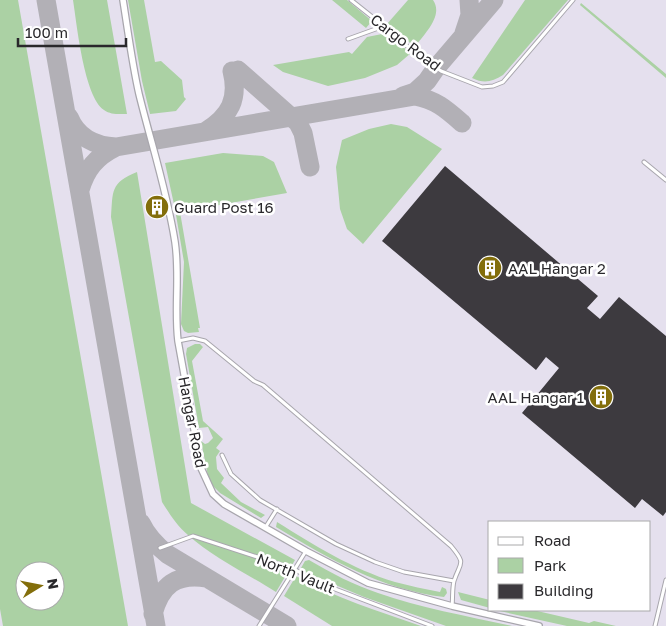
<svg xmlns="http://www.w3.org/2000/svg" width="666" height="626" font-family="'Golos Text',sans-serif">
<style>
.built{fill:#e5e0ee;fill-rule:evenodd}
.green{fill:#abd1a4;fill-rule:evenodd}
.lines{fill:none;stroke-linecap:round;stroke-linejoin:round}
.taxiway{stroke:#b2b0b6;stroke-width:19}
.building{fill:#3d3a3f}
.lane-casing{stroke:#a8a6ad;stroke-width:5}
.street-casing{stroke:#a8a6ad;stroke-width:8}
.lane{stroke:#fff;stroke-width:3}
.street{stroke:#fff;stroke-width:5.5}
.labels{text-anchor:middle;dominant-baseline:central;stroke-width:5;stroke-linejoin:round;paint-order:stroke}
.street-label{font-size:15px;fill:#29282b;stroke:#fff}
.poi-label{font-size:15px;fill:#29282b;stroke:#fff;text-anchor:start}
</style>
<rect width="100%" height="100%" fill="#f0eef5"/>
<!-- built -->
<path class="built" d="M0 0H666V626H0ZM490 522H650V610H490ZM25 571H55V601H25Z"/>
<!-- green -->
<path class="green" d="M0 0H18L128 626H3L0 609ZM25 571H55V601H25Z
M73 0H107L127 114C119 114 111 115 104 110 84 96 77 25 73 0Z
M128 0H144L155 62 161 61 182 80 184 97 186 99 176 111 150 114 142 81Z
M332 0H347L372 21 366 28Z
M408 0H433C444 16 424 34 415 47L387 24Z
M525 0H568L503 75C492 82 484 84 472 78Z
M581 3 666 74V78L580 5Z
M382 34H386L411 53 397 65 365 78 328 86 283 72 273 65 349 52 352 54 367 37Z
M391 124 407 127 442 149 363 244 347 229 340 209 336 167 342 140 369 129Z
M223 153 263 156 274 162 287 193 180 212 200 328H198L199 332 188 333 184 331 181 324 184 262 175 209 165 163Z
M137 172 191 503 295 560 276 592C249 575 211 556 188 535 177 526 169 513 162 502L111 217C113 191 110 183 137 172Z
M195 344H200L203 347 192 361 203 421 223 439 216 448 220 451 216 457 217 469 224 478 221 483 241 502 265 515 261 518 220 493 212 485 208 476 201 441 205 444 208 443 213 438 208 427 199 428 186 354 187 348Z
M277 522C314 545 352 569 395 582 410 586 425 589 440 592L442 587 446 589 447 593 444 597C383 590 327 558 276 527Z
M309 560C331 573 354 585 378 593 421 608 467 616 512 626H446L364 597 307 573 301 568 305 561Z
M296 576C335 598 379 611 421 626H332L284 596Z
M458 592 490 600V608L461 600Z
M495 610H533L589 623 594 621 616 626H567Z"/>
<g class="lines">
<!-- taxiway -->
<path class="taxiway" d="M46 0 156 626
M464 33 470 15 469 0
M238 70 298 123 303 133 310 167
M403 96 415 92 427 81 436 68 494 0
M69 117C77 137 95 146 116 147L415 96C436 100 446 109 462 123
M206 131C230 116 239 99 232 71
M80 190C86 169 96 157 116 147
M141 523C147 536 156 545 167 554L287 626
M153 614C161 585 176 573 207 578"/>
</g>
<!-- building -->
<path class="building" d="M445 166 598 296 587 308 600 319 619 297 666 336V512L663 516 642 499 635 508 522 413 559 368 546 357 536 370 382 241Z"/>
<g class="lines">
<!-- lane casing -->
<g class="lane-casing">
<path id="lane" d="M351 0 400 39 411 50 441 71 482 87 493 86 503 82 573 0
M348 39 384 26
M644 162 666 180
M178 341 193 338 205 341 254 381 263 385 451 546C467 565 460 562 454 581 452 589 453 598 452 606
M222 455 231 474 260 500 336 544 375 562 404 572 454 581
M265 528 277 509
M160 548 193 536 294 569 314 581 432 626
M259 626 306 551
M655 626 666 580"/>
</g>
<!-- street casing -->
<g class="street-casing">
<path id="street" d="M123 0C128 31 132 63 139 94 151 143 167 191 175 242 180 275 174 308 178 341L201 468 213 494 224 504 306 551 368 583 452 606 539 626"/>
</g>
<!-- lane -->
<use href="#lane" class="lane"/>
<!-- street -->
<use href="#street" class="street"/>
</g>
<!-- icons -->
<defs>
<g id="building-disc" transform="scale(1.25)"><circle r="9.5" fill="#836e0b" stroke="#fff"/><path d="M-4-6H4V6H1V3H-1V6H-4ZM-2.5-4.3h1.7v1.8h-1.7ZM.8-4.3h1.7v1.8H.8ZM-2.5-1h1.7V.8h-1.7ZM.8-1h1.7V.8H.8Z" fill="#fff"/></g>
</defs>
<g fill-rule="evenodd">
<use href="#building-disc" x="157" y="207"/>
<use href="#building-disc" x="490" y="268"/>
<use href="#building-disc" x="601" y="397"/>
</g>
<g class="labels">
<!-- street labels -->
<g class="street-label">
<text transform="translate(406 42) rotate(37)">Cargo Road</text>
<text transform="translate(193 422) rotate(79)">Hangar Road</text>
<text transform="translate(296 573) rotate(22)">North Vault</text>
</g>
<!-- poi labels -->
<g class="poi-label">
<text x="174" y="207">Guard Post 16</text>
<text x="508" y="268">AAL Hangar 2</text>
<text x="584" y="397" text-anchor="end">AAL Hangar 1</text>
</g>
</g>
<!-- legend -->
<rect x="488" y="521" width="162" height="90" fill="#ffffff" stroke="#a9a9aa"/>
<rect x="498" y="537" width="25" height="8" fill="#ffffff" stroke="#a9a9aa"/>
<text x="534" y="546" font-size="15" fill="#29282b">Road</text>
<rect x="498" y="558" width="25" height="15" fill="#abd1a4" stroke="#a9a9aa"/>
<text x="534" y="571" font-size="15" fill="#29282b">Park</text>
<rect x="498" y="584" width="25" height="15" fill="#3d3a3f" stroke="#a9a9aa"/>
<text x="534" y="596" font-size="15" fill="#29282b">Building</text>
<!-- north arrow -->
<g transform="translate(40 586) rotate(80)"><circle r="24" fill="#ffffff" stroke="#a9a9aa"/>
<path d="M0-4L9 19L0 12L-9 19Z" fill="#836e0b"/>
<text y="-8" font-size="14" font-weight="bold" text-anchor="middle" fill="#29282b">N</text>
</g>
<!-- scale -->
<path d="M18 38v8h108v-8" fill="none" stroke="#29282b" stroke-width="2.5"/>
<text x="25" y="38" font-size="15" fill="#29282b" stroke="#ffffff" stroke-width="4" paint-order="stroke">100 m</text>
</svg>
